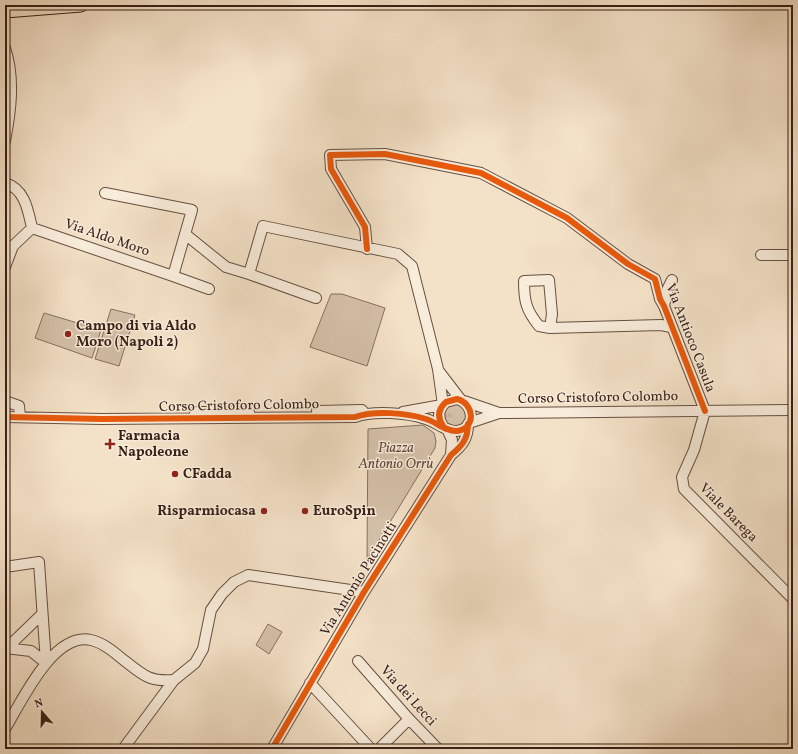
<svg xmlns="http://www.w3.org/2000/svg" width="798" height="754" font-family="Vollkorn,serif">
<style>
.grass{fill:url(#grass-tufts);stroke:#867060}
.park{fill:#d4c1aa;stroke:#867060}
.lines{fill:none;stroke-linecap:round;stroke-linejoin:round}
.minor-casing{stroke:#674f42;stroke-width:12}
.major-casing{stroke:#381e15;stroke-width:15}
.minor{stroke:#f8ecdb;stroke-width:10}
.major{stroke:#f4e2c8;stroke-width:13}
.cycleway-casing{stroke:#f8ecdb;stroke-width:8}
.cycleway{stroke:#e8590c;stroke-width:6}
.poi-dot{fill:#8f2418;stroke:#f8ecdb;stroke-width:1.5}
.labels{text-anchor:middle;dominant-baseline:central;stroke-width:3;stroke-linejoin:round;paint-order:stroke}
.street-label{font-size:14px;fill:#381e15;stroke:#f8ecdb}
.poi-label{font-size:14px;font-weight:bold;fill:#381e15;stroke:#f8ecdb;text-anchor:start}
.park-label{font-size:14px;font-style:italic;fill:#5f473a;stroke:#f8ecdb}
</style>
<defs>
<pattern id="grass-tufts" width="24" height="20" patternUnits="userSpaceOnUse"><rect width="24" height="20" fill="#d4c1aa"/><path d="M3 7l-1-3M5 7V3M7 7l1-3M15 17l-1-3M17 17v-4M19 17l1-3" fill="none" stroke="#b7a591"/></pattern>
</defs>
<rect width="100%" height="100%" fill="#f4e2c8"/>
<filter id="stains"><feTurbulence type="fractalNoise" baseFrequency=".005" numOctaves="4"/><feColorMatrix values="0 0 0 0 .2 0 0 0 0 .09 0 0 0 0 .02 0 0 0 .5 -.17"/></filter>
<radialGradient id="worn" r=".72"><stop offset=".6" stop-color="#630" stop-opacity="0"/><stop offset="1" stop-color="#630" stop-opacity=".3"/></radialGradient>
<!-- grass -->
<path class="grass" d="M461 403 468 415 463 425 453 428 444 422 443 411 447 405Z"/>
<!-- park -->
<path class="park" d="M331 294H342L385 308 367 366 310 347Z
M111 309 135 315 119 366 95 359Z
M44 313 101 330 92 358 35 338Z
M423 425 434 433 436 441 435 448 367 560 368 429Z
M268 624 282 632 269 654 256 645Z"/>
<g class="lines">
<!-- minor casing -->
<g class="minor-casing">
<path id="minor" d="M5 48C15 78 11 110 5 141
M5 183C25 189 28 210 32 228
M185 234 226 267 249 274 263 226 398 254 412 266 438 369 443 405
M367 249 365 227 331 169 330 155 385 154 481 173 567 218 628 264 655 279 660 299 664 306 705 411
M761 255H793
M5 267 13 246 32 228 173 276 192 210 105 193
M249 274 316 298
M173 276 209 289
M664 306 668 288 672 280
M550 328 552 314 549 280 524 281C524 301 526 310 539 326L550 328 661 325 671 327
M438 370 461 400
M5 401 19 406 20 416
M464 401 499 413 793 410
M317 411 362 410 365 414
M705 411 694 450 682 477 684 489 793 599
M195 412H249
M403 412 442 405
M5 417 102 419 355 417C374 410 407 413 426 419 436 422 447 432 457 431 477 428 474 403 457 399L446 402C438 409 437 417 443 426
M469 423 499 413
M447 429 452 440 451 455
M5 567 39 562 46 663
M8 647 41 615
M5 648 31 651 46 663
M358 661 409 719 438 749
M310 683 371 749
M5 729C22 701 53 632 91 640 104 643 115 653 125 661 143 675 149 682 174 680
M123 749 174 680 195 663 203 649 211 610 222 594 234 582 248 575 364 592
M272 749 364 592 451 455C462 446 468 439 468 424
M379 749 409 719"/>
</g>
<!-- major casing -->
<g class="major-casing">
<path id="major" d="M5 11 81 5"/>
</g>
<!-- minor -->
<use href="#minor" class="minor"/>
<!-- major -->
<use href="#major" class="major"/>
<!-- cycleway casing -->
<g class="cycleway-casing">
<path id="cycleway" d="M367 249 365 227 331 169 330 155 385 154 481 173 567 218 628 264 655 279 660 299 664 306 705 411
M5 417 102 419 355 417C374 410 407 413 426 419 436 422 447 432 457 431 477 428 474 403 457 399L446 402C438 409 437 417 443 426
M272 749 364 592 451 455C462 446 468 439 468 424"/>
</g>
<!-- cycleway -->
<use href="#cycleway" class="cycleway"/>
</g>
<!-- markers -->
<g class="poi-dot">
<circle cx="68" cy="334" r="4"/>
<path d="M108 438h4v4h4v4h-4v4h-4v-4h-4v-4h4z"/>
<circle cx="175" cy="474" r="4"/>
<circle cx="264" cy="511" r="4"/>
<circle cx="305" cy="511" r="4"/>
</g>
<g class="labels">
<!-- street labels -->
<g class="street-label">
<text transform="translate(107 238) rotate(19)">Via Aldo Moro</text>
<text transform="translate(690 338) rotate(69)">Via Antioco Casula</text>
<text transform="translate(598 398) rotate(-1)">Corso Cristoforo Colombo</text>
<text transform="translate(239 406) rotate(-1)">Corso Cristoforo Colombo</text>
<text transform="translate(728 513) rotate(45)">Viale Barega</text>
<text transform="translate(359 579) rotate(-58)">Via Antonio Pacinotti</text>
<text transform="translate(408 696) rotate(48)">Via dei Lecci</text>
</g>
<!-- poi labels -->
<g class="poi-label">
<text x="76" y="326">Campo di via Aldo<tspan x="76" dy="16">Moro (Napoli 2)</tspan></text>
<text x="118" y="436">Farmacia<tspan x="118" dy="16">Napoleone</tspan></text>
<text x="183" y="474">CFadda</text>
<text x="256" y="511" text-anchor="end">Risparmiocasa</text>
<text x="313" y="511">EuroSpin</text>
</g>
<!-- park labels -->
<g class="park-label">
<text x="396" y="448">Piazza<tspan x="396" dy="16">Antonio Orrù</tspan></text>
</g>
</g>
<!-- margin -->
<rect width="798" height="754" fill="none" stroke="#f4e2c8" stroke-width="20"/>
<rect x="6" y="6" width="786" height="742" fill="none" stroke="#381e15" stroke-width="2"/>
<rect x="10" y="10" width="778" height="734" fill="none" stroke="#381e15"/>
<!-- north arrow -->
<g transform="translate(42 712) rotate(340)" stroke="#f8ecdb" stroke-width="3" paint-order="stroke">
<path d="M0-3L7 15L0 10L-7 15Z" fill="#381e15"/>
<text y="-6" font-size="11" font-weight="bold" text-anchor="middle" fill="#381e15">N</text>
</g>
<rect width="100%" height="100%" filter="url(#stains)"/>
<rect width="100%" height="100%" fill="url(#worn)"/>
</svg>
